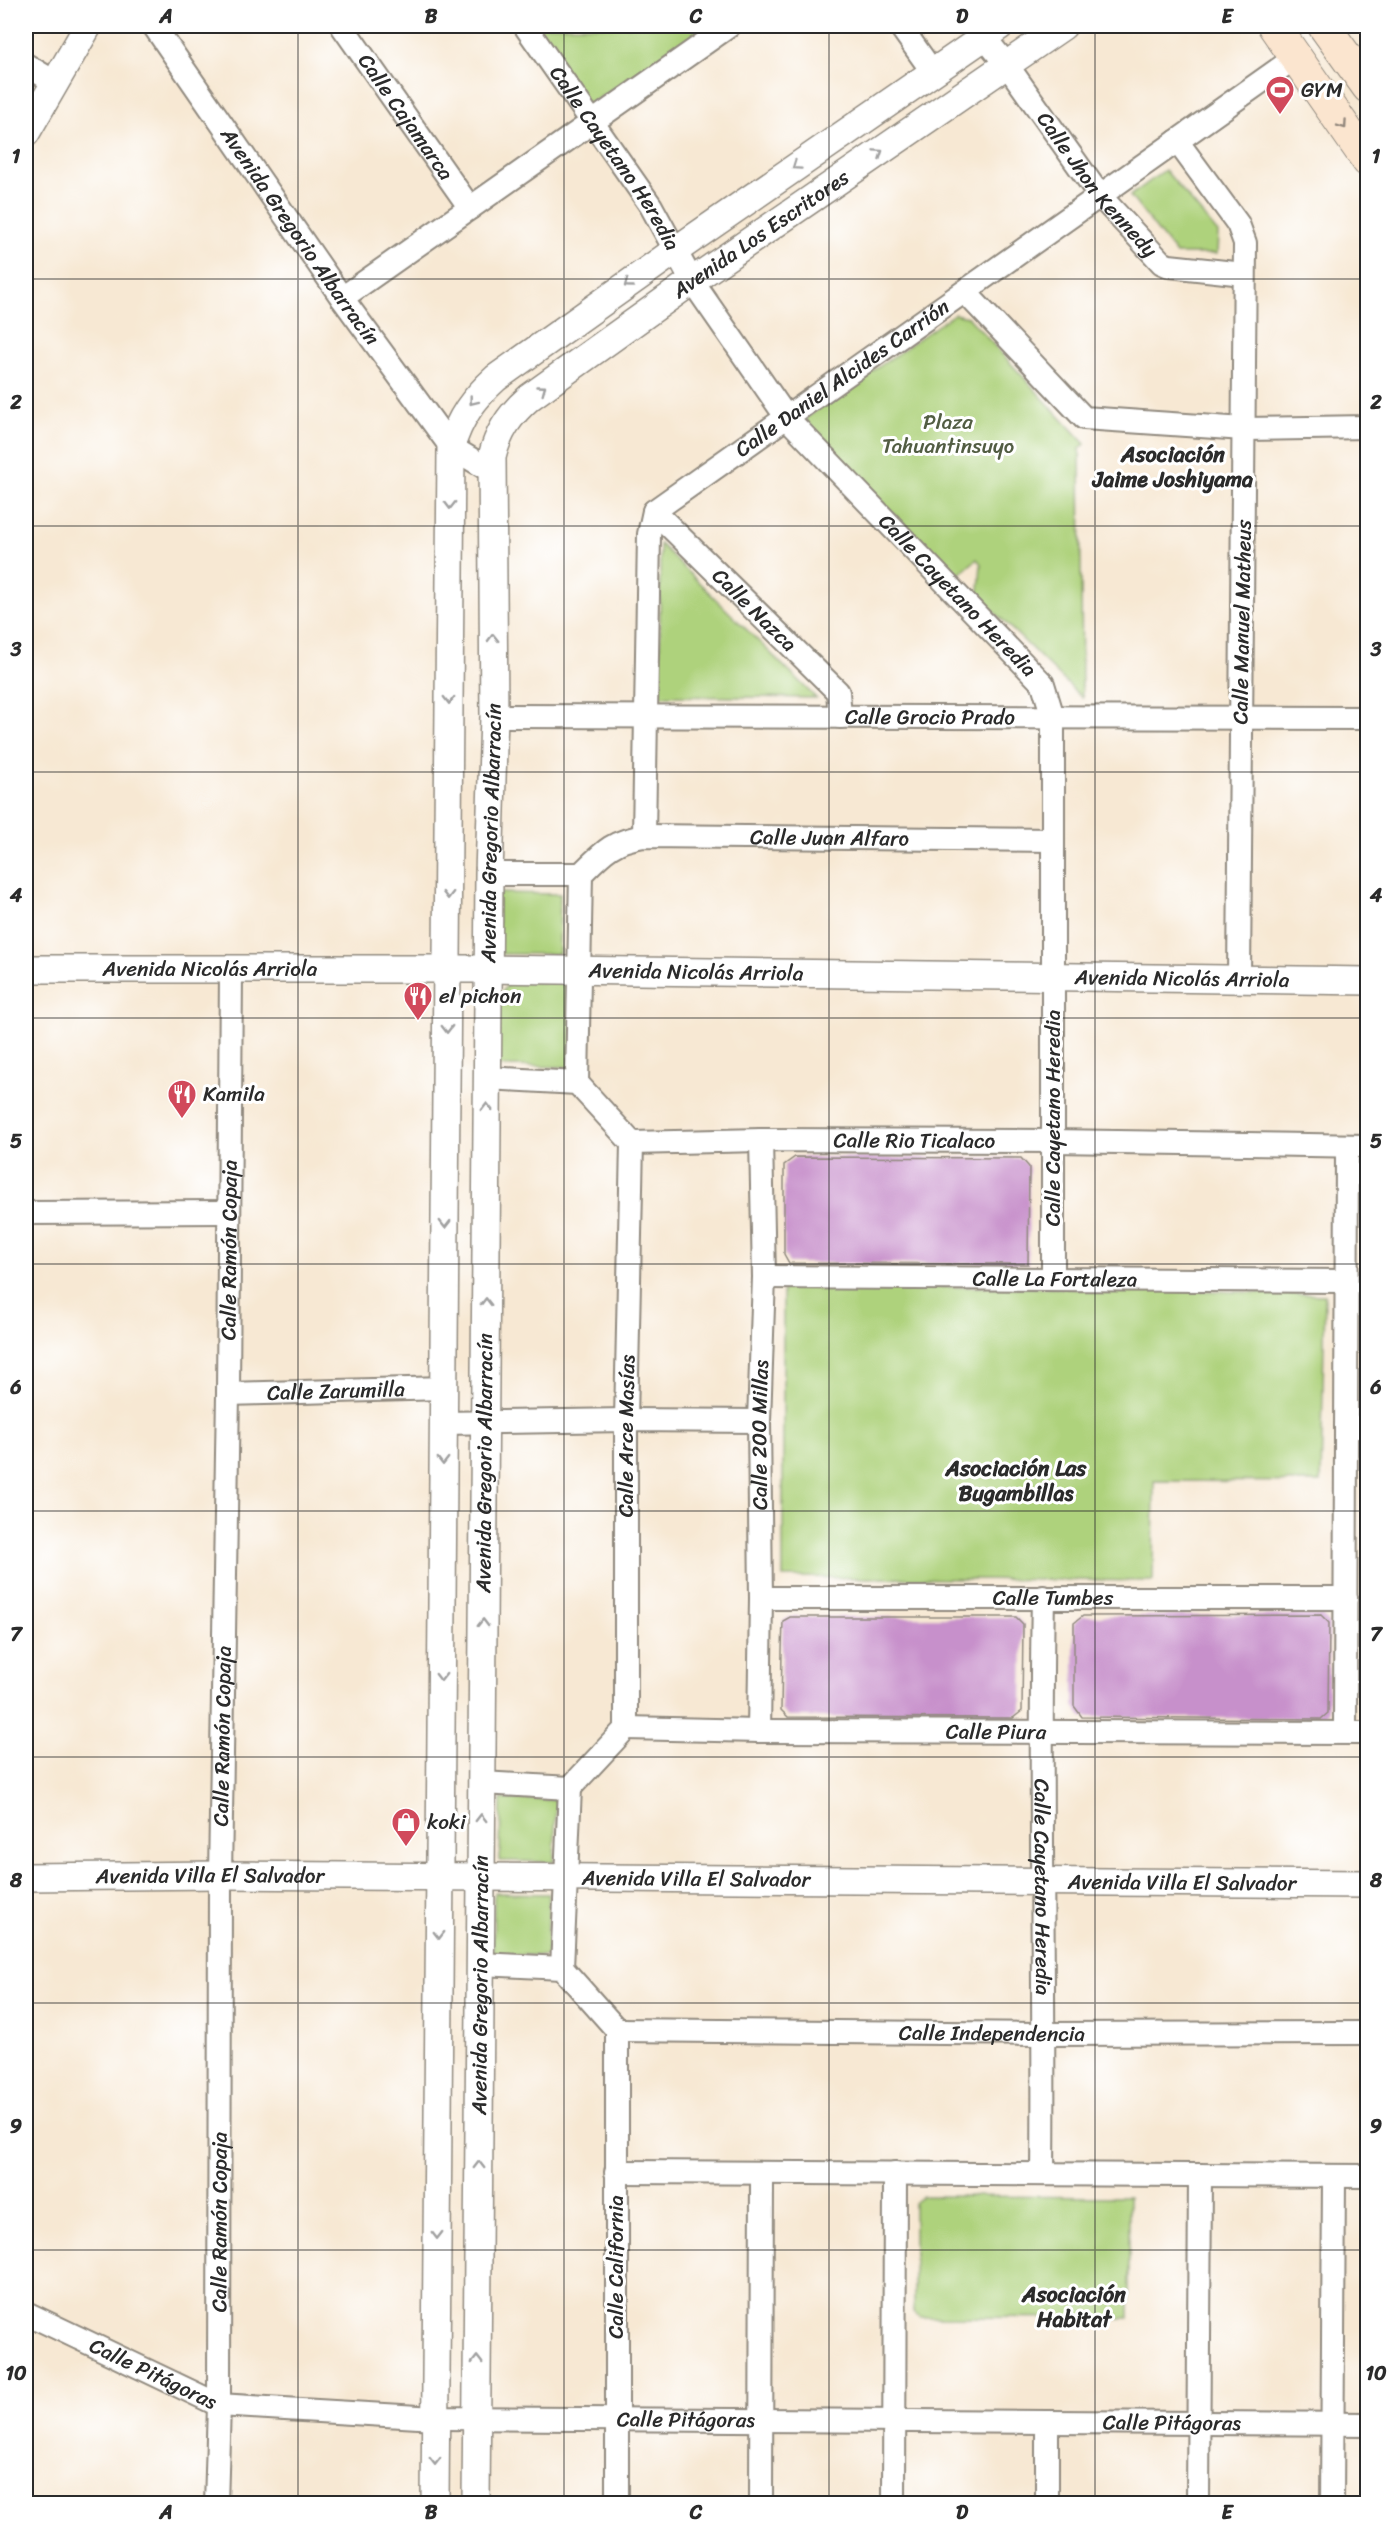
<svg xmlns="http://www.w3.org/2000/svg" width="1393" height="2529" font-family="Sriracha,sans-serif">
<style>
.green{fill:#aed27b;stroke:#6c7e53;stroke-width:1.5}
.building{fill:#c790cb}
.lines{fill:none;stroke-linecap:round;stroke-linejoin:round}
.minor-casing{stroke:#918a7f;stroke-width:26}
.tertiary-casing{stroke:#918a7f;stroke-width:30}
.secondary-casing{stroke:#918a7f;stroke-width:34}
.minor{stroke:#fff;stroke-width:22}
.tertiary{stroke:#fff;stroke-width:27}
.secondary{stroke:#fbe5cf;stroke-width:32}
.oneway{stroke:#93887d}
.oneway2{stroke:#a0a0a0}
.grid{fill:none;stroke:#2b2b2b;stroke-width:1.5;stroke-opacity:0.55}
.labels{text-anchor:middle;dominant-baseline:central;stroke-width:6;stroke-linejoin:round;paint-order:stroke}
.poi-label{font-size:21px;fill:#2b2b2b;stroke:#fff;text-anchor:start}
.street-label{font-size:21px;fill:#2b2b2b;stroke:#fff}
.park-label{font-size:21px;fill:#525d43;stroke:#fff}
.neighbourhood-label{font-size:22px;font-weight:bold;fill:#2b2b2b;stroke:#fff}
.neatline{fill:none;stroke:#2b2b2b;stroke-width:2}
.grid-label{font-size:20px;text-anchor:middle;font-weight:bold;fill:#2b2b2b}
</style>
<rect width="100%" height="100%" fill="#fff"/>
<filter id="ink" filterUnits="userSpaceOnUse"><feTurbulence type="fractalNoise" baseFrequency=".0167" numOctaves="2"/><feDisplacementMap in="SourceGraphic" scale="12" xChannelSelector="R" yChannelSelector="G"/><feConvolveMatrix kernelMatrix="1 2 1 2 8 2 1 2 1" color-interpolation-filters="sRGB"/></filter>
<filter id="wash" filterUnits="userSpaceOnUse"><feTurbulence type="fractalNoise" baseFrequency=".008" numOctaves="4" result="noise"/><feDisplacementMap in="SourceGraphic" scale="24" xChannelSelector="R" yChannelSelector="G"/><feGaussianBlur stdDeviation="1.35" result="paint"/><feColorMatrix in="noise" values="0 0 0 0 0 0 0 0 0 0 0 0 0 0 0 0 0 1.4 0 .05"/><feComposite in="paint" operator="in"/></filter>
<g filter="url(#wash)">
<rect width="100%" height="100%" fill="#f7e8d3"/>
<!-- green -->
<path class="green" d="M528 26H708L586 107Z
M1165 170 1218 233 1217 254H1176L1130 196Z
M954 314 968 317 1085 444 1080 449 1082 698 975 593 979 590 981 564 977 559 957 576 808 430 806 418Z
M660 544 816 698 660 696Z
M498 893 560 894 559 954H498Z
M510 981 572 983 571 1067 498 1066V997Z
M783 1285 1156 1289 1325 1295 1321 1482 1154 1481 1153 1581 783 1577Z
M501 1799 556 1800 554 1862 500 1861Z
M494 1893 549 1894 547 1956 493 1954Z
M922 2196 1129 2197V2318L920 2317 914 2312V2203Z"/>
<g id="blocks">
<!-- building -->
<path class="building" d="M795 1157 1021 1158 1029 1167 1028 1264 789 1263 784 1254V1165Z
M1321 1615 1329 1623 1328 1713 1321 1719 1082 1717 1074 1706V1623L1083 1616Z
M790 1617H1016L1023 1624 1022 1711 1013 1718 788 1717 781 1710 782 1650 783 1621Z"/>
</g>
</g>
<g filter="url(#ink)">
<use href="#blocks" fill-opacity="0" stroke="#918a7f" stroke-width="1.5"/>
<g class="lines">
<!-- minor casing -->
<g class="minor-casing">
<g id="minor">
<path id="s1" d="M154 26 342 298 451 447 491 471"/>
<path id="s2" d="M342 26 470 208"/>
<path id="s3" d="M525 26 651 206 692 281 787 418 1043 684 1053 717V1279"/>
<path d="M900 26 932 71"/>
<path id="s4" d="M984 37 1007 65 1100 196 1162 263 1169 266 1244 274"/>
<path d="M26 65 56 83"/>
<path d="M1177 141 1238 224 1245 243 1239 979"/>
<path d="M965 292 1084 418 1244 429 1368 427"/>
<path d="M342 298 729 26"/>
<path id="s5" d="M654 511 838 692 840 717"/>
<path id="s6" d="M494 716 1368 718"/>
<path id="s7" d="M644 836 649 534 654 511 1296 57"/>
<path d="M489 874H581"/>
<path id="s8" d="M487 1078 577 1083 632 1143 761 1140 1053 1141 1368 1146"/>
<path id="s9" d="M577 1083 581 874C603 852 612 841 644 836L1053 840"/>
<path d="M26 1213 228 1212"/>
<path id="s10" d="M764 1277 1346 1281"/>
<path id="s11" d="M228 1394 444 1388"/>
<path d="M443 1423 626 1420 759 1421"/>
<path d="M1346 1427H1368"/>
<path id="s12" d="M1043 1597C1039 1790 1045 1982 1043 2174"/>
<path id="s13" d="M761 1598H1346"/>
<path id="s14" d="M626 1728 759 1731 1368 1733"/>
<path id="s15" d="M626 1728V1420L632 1143"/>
<path id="s16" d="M759 1731 761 1598 759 1421 764 1277 761 1140"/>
<path d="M1345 1732 1347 1146"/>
<path d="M482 1783 570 1788 626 1728"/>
<path d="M480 1964 562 1968 617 2030"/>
<path d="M562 1968 570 1788"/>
<path id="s17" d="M617 2030 1045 2034 1368 2033"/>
<path d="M616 2172 1368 2176"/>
<path id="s18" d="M26 2313 219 2405 435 2418 1368 2424"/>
<path id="s19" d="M216 2504 219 2405 220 1875 228 1394 231 970"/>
<path d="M617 2504V2030"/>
<path d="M761 2504 762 2173"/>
<path d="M894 2504 895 2173"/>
<path d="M1047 2504V2422"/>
<path d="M1198 2504 1200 2175"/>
<path d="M1332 2504 1334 2176"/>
</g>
</g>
<!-- tertiary casing -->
<g class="tertiary-casing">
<g id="tertiary">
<path d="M26 133 88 26"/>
<path id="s20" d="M26 969H488L1368 981"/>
<path id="s21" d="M26 1877 220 1875 1368 1884"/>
<path d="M435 2504 451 447C459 418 474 398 496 378L676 250 1000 26"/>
<path id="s22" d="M476 2504 489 874 494 716 492 457C498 432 510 414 530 397L692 281 1063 26"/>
</g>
</g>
<!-- secondary casing -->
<g class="secondary-casing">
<path id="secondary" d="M1274 26 1368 161
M1324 26 1368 87"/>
</g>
<!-- minor -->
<use href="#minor" class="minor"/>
<!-- tertiary -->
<use href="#tertiary" class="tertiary"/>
<!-- secondary -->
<use href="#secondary" class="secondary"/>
</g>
<!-- one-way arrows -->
<defs><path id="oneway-chevron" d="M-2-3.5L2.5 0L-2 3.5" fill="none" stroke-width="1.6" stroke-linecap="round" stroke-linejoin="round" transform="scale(1.5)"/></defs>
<use class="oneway" href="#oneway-chevron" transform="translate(1343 125) rotate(55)"/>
<g class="oneway2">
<use href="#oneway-chevron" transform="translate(879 153) rotate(-34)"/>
<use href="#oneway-chevron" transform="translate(796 166) rotate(145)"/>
<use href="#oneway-chevron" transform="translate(628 284) rotate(144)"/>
<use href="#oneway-chevron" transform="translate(542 389) rotate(-36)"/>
<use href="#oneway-chevron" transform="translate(473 401) rotate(128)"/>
<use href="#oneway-chevron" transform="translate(450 505) rotate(91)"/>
<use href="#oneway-chevron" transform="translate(493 638) rotate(-91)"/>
<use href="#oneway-chevron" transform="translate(449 700) rotate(90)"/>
<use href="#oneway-chevron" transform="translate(448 895) rotate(90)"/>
<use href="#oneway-chevron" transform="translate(447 1029) rotate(90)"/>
<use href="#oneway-chevron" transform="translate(487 1107) rotate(-90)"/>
<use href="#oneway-chevron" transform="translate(445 1224) rotate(90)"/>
<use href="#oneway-chevron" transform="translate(486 1302) rotate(-90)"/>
<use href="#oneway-chevron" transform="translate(443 1461) rotate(90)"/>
<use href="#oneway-chevron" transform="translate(483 1623) rotate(-89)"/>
<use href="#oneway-chevron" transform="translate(441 1677) rotate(90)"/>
<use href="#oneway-chevron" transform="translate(481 1818) rotate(-90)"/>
<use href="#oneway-chevron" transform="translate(439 1935) rotate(90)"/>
<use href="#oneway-chevron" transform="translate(479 2165) rotate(-90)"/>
<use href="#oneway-chevron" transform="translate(437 2235) rotate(90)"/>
<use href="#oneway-chevron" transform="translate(477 2360) rotate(-90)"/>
<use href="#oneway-chevron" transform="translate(435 2461) rotate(90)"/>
</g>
</g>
<!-- grid -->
<path class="grid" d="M298 26V2504M564 26V2504M829 26V2504M1095 26V2504M26 279H1368M26 526H1368M26 772H1368M26 1018H1368M26 1264H1368M26 1511H1368M26 1757H1368M26 2003H1368M26 2250H1368"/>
<!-- icons -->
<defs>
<g id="stadium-pin" transform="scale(1.5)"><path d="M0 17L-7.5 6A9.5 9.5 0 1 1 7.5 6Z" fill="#d1495b" stroke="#fff"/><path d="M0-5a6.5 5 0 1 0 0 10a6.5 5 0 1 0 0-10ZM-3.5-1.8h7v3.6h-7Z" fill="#fff"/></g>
<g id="restaurant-pin" transform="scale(1.5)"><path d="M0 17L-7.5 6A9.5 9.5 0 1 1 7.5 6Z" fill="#d1495b" stroke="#fff"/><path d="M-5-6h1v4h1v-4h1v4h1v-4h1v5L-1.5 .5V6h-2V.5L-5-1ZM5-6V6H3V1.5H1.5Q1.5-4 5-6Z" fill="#fff"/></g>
<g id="shop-pin" transform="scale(1.5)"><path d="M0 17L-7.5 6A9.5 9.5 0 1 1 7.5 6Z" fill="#d1495b" stroke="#fff"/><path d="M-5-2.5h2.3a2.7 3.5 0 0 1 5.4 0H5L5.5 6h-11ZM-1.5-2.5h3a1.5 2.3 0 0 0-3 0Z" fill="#fff"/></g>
</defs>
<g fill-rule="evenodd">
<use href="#stadium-pin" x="1280" y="90"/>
<use href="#restaurant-pin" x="418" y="996"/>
<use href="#restaurant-pin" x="182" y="1094"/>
<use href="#shop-pin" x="406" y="1822"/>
</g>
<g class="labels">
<!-- poi labels -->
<g class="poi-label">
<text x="1301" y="90">GYM</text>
<text x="439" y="996">el pichon</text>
<text x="203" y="1094">Kamila</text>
<text x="427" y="1822">koki</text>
</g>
<!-- street labels -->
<g class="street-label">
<text stroke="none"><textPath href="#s2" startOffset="111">Calle Cajamarca</textPath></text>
<text stroke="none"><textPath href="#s3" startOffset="160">Calle Cayetano Heredia</textPath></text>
<text stroke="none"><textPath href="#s4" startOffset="186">Calle Jhon Kennedy</textPath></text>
<text stroke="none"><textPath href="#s22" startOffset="2402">Avenida Los Escritores</textPath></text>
<text stroke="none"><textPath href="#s1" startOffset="256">Avenida Gregorio Albarracín</textPath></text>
<text stroke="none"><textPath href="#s7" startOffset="556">Calle Daniel Alcides Carrión</textPath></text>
<text stroke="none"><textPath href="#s3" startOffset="718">Calle Cayetano Heredia</textPath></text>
<text stroke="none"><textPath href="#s5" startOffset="141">Calle Nazca</textPath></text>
<text transform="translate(1242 622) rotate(-89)">Calle Manuel Matheus</text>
<text stroke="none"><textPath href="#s6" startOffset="436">Calle Grocio Prado</textPath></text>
<text stroke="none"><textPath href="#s22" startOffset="1671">Avenida Gregorio Albarracín</textPath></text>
<text stroke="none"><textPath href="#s9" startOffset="470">Calle Juan Alfaro</textPath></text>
<text stroke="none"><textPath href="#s20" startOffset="184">Avenida Nicolás Arriola</textPath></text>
<text stroke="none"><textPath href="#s20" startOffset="670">Avenida Nicolás Arriola</textPath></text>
<text stroke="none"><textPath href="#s20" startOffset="1156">Avenida Nicolás Arriola</textPath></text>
<text transform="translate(1053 1118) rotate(-90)">Calle Cayetano Heredia</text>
<text stroke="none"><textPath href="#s8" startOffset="454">Calle Rio Ticalaco</textPath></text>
<text stroke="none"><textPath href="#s19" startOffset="1254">Calle Ramón Copaja</textPath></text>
<text stroke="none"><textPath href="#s10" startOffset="291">Calle La Fortaleza</textPath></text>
<text stroke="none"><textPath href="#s11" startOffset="108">Calle Zarumilla</textPath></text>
<text stroke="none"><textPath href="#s15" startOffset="292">Calle Arce Masías</textPath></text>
<text stroke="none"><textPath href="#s16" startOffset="296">Calle 200 Millas</textPath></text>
<text stroke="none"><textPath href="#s22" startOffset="1041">Avenida Gregorio Albarracín</textPath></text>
<text stroke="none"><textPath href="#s13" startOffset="292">Calle Tumbes</textPath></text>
<text stroke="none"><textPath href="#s14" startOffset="370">Calle Piura</textPath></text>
<text stroke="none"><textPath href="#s19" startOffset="768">Calle Ramón Copaja</textPath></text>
<text stroke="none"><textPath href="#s21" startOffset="184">Avenida Villa El Salvador</textPath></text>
<text stroke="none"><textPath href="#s21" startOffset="670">Avenida Villa El Salvador</textPath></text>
<text stroke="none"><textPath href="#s21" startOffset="1156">Avenida Villa El Salvador</textPath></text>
<text stroke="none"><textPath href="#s12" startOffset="290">Calle Cayetano Heredia</textPath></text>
<text stroke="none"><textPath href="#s22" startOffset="519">Avenida Gregorio Albarracín</textPath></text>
<text stroke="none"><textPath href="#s17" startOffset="375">Calle Independencia</textPath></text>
<text stroke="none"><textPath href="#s19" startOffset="282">Calle Ramón Copaja</textPath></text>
<text transform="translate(616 2267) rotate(-90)">Calle California</text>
<text stroke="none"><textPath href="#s18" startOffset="141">Calle Pitágoras</textPath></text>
<text stroke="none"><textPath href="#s18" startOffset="681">Calle Pitágoras</textPath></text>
<text stroke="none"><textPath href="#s18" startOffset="1167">Calle Pitágoras</textPath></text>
</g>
<!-- park labels -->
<g class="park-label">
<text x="948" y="422">Plaza<tspan x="948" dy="24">Tahuantinsuyo</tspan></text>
</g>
<!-- neighbourhood labels -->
<g class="neighbourhood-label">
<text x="1173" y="454">Asociación<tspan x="1173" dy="25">Jaime Joshiyama</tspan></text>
<text x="1016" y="1468">Asociación Las<tspan x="1016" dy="25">Bugambillas</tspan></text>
<text x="1074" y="2294">Asociación<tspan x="1074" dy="25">Habitat</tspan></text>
</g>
</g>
<!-- margin -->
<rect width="1393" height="2529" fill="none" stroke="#fff" stroke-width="66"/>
<rect x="33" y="33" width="1327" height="2463" class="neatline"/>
<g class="grid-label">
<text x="166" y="23">A</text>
<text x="431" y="23">B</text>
<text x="696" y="23">C</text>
<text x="962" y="23">D</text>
<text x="1227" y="23">E</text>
<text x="16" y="163">1</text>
<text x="1376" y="163">1</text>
<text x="16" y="409">2</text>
<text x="1376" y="409">2</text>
<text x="16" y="656">3</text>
<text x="1376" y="656">3</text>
<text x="16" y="902">4</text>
<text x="1376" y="902">4</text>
<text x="16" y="1148">5</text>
<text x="1376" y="1148">5</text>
<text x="16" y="1394">6</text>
<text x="1376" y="1394">6</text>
<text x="16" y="1641">7</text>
<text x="1376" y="1641">7</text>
<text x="16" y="1887">8</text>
<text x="1376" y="1887">8</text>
<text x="16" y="2133">9</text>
<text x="1376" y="2133">9</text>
<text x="16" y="2380">10</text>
<text x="1376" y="2380">10</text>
<text x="166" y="2519">A</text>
<text x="431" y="2519">B</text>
<text x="696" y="2519">C</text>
<text x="962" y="2519">D</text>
<text x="1227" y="2519">E</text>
</g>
</svg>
